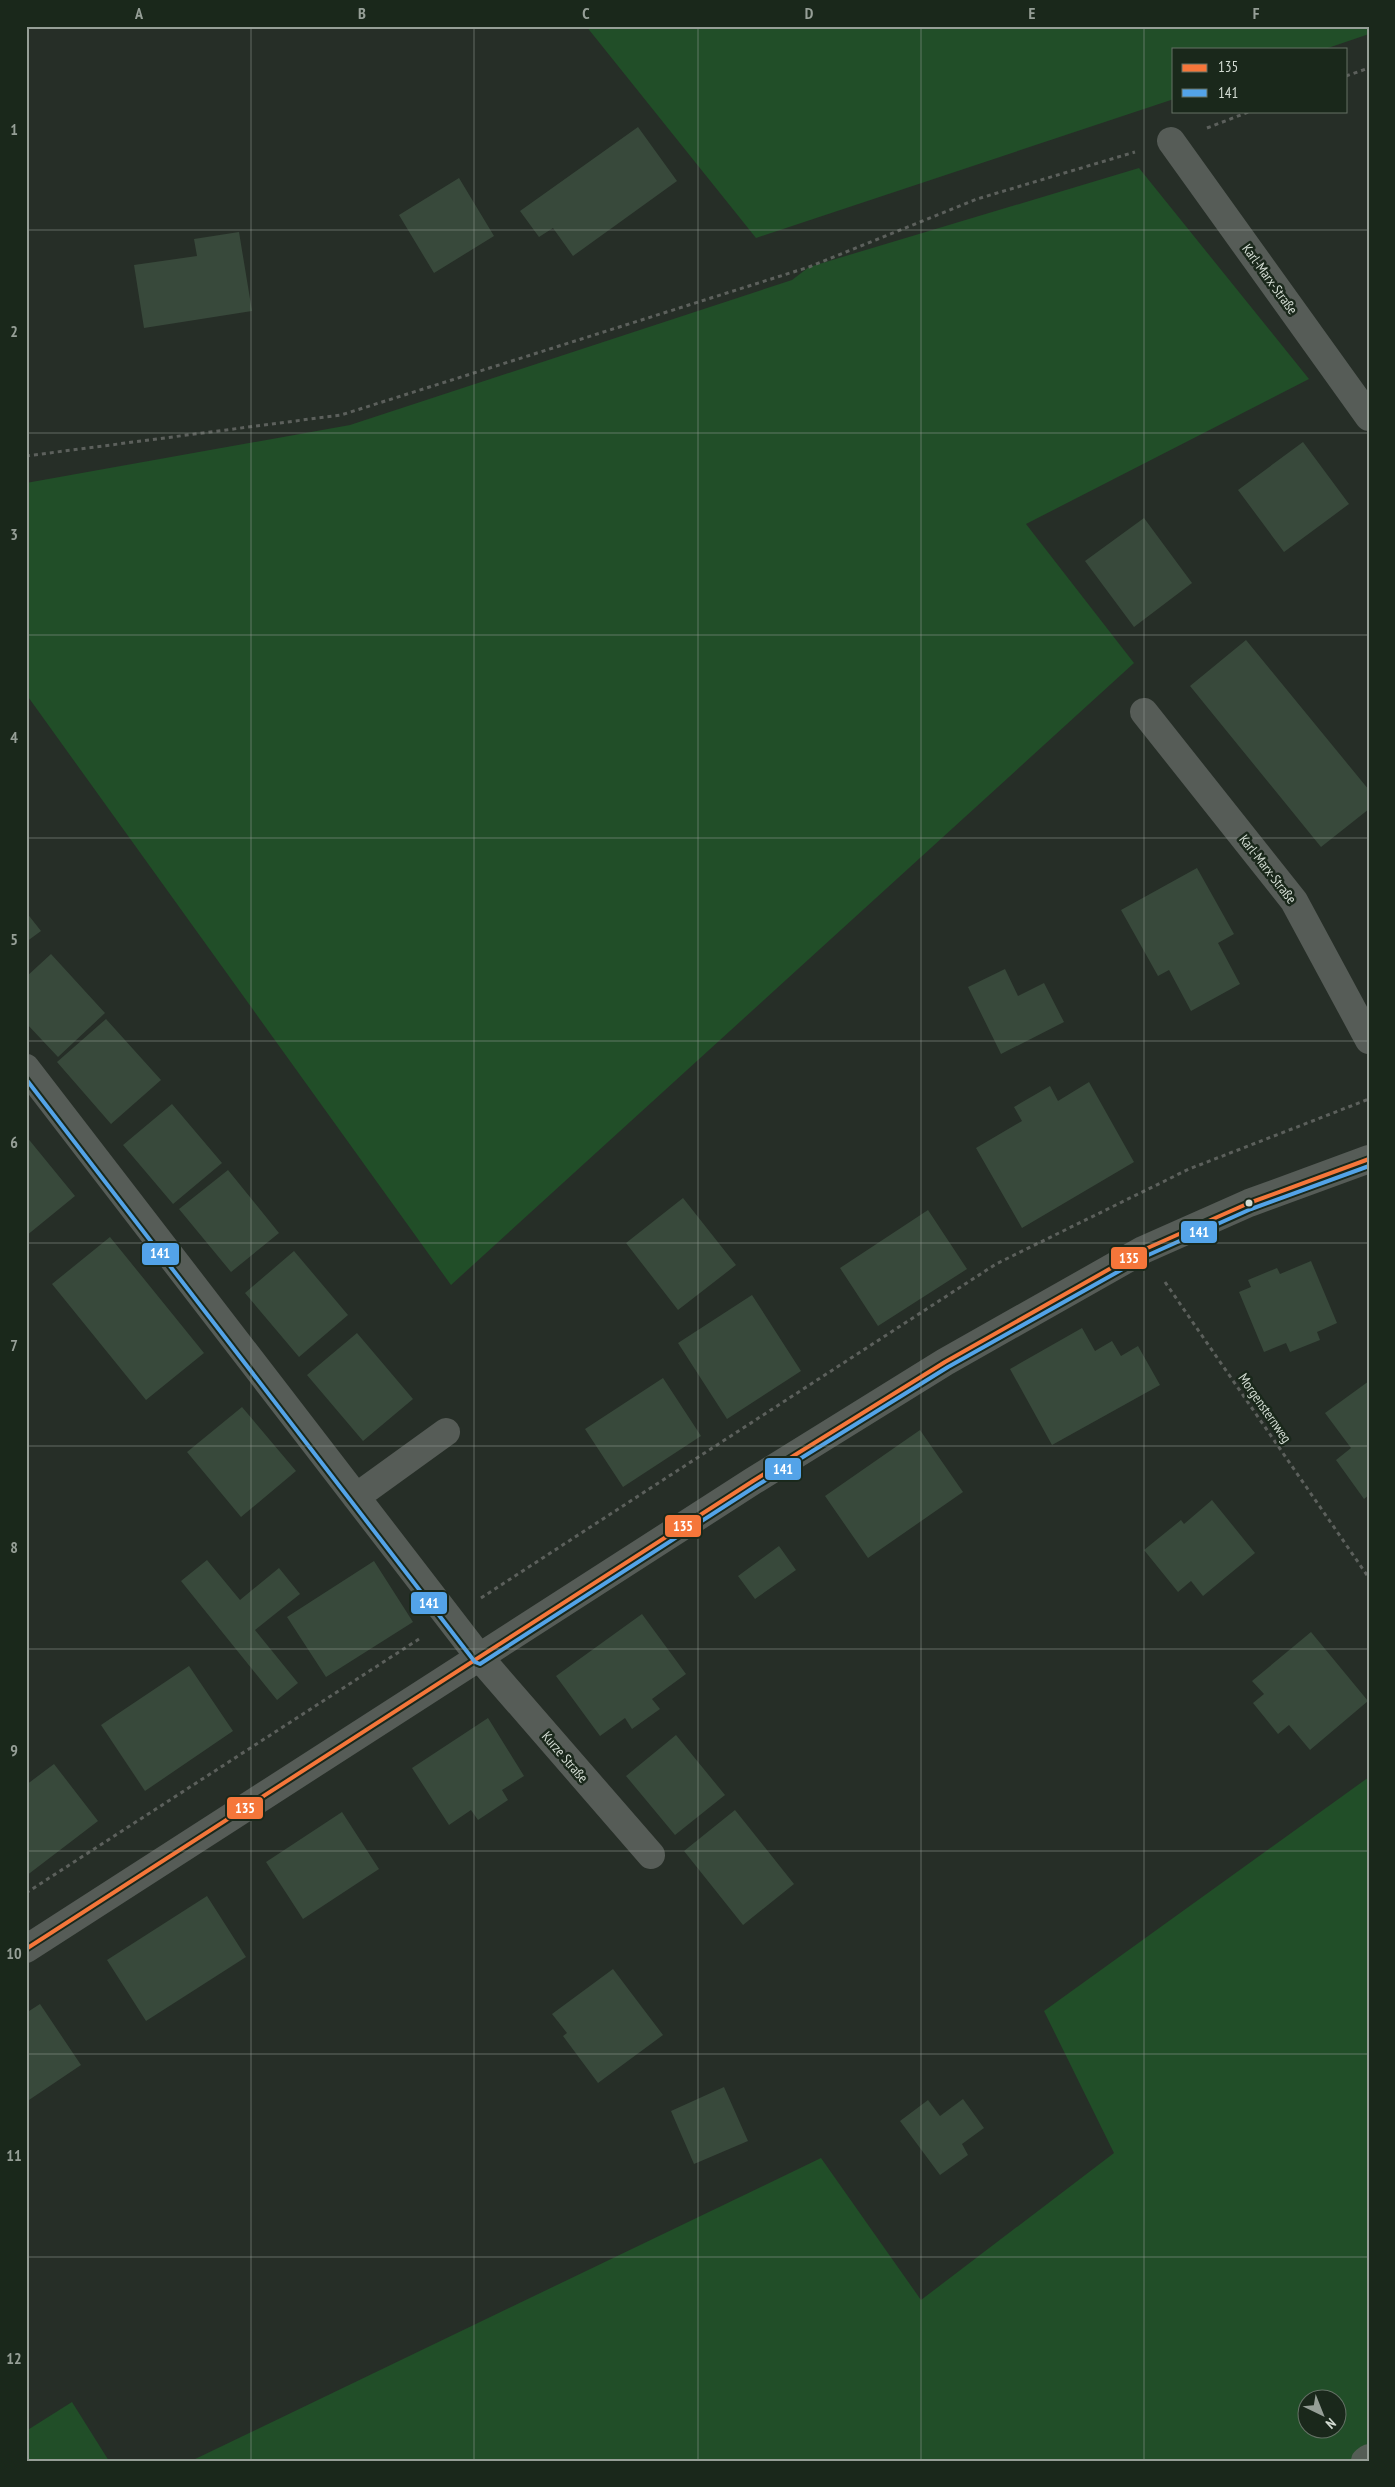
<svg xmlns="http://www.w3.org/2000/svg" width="1395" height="2487" font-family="'PT Sans Narrow',sans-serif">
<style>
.green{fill:#214e28;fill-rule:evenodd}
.building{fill:#38493b}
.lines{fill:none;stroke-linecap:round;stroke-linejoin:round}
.path{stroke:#5c605c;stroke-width:3;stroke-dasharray:4 4;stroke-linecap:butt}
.minor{stroke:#565c57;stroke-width:28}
.major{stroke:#545d55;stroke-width:28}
.bus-1-casing{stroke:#1a281b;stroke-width:8}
.bus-2-casing{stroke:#1a281b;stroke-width:8}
.bus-1{stroke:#f5763a;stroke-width:4}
.bus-2{stroke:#53a3e8;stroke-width:4}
.grid{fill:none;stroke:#969f97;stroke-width:1;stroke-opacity:0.55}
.bus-dot{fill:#d3dcd3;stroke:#1a281b;stroke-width:2}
.labels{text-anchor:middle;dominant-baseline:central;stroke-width:5;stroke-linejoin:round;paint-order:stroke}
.street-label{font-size:14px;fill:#d3dcd3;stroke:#1a281b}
.line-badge{stroke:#1a281b;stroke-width:2}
.badge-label{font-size:14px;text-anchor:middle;font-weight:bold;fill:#fff}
.neatline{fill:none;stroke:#969f97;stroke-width:2}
.grid-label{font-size:16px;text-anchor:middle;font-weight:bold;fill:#969f97}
</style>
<rect width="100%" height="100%" fill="#262e27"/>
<!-- green -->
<path class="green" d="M586 26H1369V34L1325 49H1174V99L756 238Z
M1139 168 1309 379 1026 524 1134 663 451 1285 26 694V483L350 425 792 280 809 267Z
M1369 1777V2461H191L821 2158 921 2300 1114 2153 1044 2011ZM1308 2400H1338V2430H1308Z
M72 2402 109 2461H26V2431Z"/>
<!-- building -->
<path class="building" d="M638 127 677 181 573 256 553 228 539 237 520 211Z
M459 178 494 236 434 273 399 215Z
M239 232 252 311 144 328 134 265 197 256 194 239Z
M1303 442 1349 504 1284 552 1238 490Z
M1144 518 1192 583 1134 627 1085 561Z
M1246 640 1369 790V809L1321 847 1190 686Z
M1197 868 1234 934 1218 943 1240 984 1191 1011 1169 970 1158 976 1121 910Z
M26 912 41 931 26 942Z
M51 954 105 1013 58 1057 26 1023V977Z
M1005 969 1018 996 1044 983 1064 1022 1001 1054 968 987Z
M106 1019 161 1080 111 1124 57 1062Z
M1089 1082 1134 1162 1022 1228 976 1148 1022 1121 1014 1107 1050 1086 1058 1101Z
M172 1104 222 1163 173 1204 123 1145Z
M26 1136 75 1196 26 1236Z
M228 1170 279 1233 231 1272 179 1209Z
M683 1198 736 1265 678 1310 626 1243Z
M928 1210 967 1269 878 1326 840 1268Z
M110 1237 204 1353 146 1400 52 1284Z
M294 1251 348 1315 299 1357 245 1293Z
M1311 1261 1337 1323 1317 1332 1320 1340 1290 1352 1286 1343 1264 1352 1239 1292 1251 1287 1248 1280 1277 1268 1280 1274Z
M752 1295 801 1371 727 1419 678 1343Z
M1082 1328 1095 1351 1112 1341 1121 1356 1138 1346 1160 1385 1052 1445 1010 1369Z
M357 1333 413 1399 363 1441 307 1375Z
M663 1378 701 1436 623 1487 585 1429Z
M1369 1381V1495L1364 1499 1336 1460 1351 1448 1325 1413Z
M242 1407 296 1471 241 1517 187 1452Z
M920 1430 963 1492 868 1558 825 1496Z
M1212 1500 1255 1553 1203 1596 1191 1581 1178 1592 1144 1550 1181 1520 1184 1524Z
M779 1546 796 1570 755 1599 738 1576Z
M207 1560 240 1600 279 1568 300 1594 255 1630 298 1683 277 1700 181 1581Z
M374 1561 413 1622 326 1677 287 1617Z
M642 1614 686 1674 652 1699 660 1709 632 1729 625 1718 600 1736 556 1676Z
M1311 1632 1368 1701 1310 1750 1289 1725 1278 1734 1253 1703 1264 1694 1252 1681Z
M189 1666 233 1731 145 1791 101 1725Z
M488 1718 524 1776 502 1790 508 1800 478 1820 471 1810 449 1825 412 1768Z
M676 1735 725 1795 675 1835 626 1776Z
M54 1764 98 1821 26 1876V1785Z
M735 1810 794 1884 743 1925 684 1851Z
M342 1812 379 1869 303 1919 266 1862Z
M207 1896 246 1957 146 2021 107 1960Z
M613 1969 663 2035 598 2083 563 2036 567 2033 552 2014Z
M40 2004 81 2065 26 2102V2013Z
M724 2087 748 2141 694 2164 671 2111Z
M963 2099 984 2128 962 2144 968 2155 940 2175 900 2121 928 2100 940 2116Z"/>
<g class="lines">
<!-- path -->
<path class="path" d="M1346 76 1369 68
M1207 128 1251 111
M26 456 341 415 809 267 977 199 1135 152
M1165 1282 1369 1578
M481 1598 996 1264 1189 1169 1369 1099
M26 1893 419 1639"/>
<!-- minor -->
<path class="minor" d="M1171 141 1369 417
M1144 712 1294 901 1369 1040
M26 1068 480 1658 651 1855
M356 1497 446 1432
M26 1949 753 1481 945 1362 1143 1250 1249 1203 1369 1159"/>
<!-- major -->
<path class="major" d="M1365 2461 1369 2458"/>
<!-- bus-1 casing -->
<g class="bus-1-casing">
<path id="bus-1" d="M26 1949 753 1481 945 1362 1143 1250 1249 1203 1369 1159"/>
</g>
<!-- bus-2 casing -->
<g class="bus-2-casing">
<path id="bus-2" d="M26 1079 475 1662 480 1664 756 1486 948 1367 1146 1256 1251 1209 1369 1166"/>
</g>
<!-- bus-1 -->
<use href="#bus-1" class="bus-1"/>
<!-- bus-2 -->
<use href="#bus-2" class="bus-2"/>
</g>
<!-- grid -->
<path class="grid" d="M251 26V2461M474 26V2461M698 26V2461M921 26V2461M1144 26V2461M26 230H1369M26 433H1369M26 635H1369M26 838H1369M26 1041H1369M26 1243H1369M26 1446H1369M26 1649H1369M26 1851H1369M26 2054H1369M26 2257H1369"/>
<!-- markers -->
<circle class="bus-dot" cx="1249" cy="1203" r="4.5"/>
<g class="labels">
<!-- street labels -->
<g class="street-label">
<text transform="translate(1270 279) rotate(54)">Karl-Marx-Straße</text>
<text transform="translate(1268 869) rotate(52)">Karl-Marx-Straße</text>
<text transform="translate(1265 1408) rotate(55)">Morgensternweg</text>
<text transform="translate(565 1757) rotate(49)">Kurze Straße</text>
</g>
</g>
<g class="line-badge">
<rect x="1180" y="1220" width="38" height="24" rx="5" fill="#53a3e8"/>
<rect x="141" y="1242" width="39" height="24" rx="5" fill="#53a3e8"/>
<rect x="1110" y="1246" width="38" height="24" rx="5" fill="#f5763a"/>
<rect x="764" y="1457" width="38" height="24" rx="5" fill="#53a3e8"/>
<rect x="664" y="1514" width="38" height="24" rx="5" fill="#f5763a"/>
<rect x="410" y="1591" width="38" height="24" rx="5" fill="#53a3e8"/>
<rect x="226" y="1796" width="38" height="24" rx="5" fill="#f5763a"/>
</g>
<g class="badge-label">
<text x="1199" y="1237">141</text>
<text x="160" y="1258">141</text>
<text x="1129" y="1263">135</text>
<text x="783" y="1474">141</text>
<text x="683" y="1531">135</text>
<text x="429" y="1608">141</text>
<text x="245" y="1813">135</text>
</g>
<!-- border -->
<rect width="1395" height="2487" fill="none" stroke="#1a281b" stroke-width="55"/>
<!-- legend -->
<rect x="1172" y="48" width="175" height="65" fill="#1a281b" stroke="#647065"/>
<rect x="1182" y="64" width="25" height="8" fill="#f5763a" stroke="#647065"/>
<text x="1218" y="72" font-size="15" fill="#d3dcd3">135</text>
<rect x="1182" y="89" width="25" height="8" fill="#53a3e8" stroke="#647065"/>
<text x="1218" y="98" font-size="15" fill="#d3dcd3">141</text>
<!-- north arrow -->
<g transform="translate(1322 2414) rotate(137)"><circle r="24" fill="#1a281b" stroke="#647065"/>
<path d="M0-4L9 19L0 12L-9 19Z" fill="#969f97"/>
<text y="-8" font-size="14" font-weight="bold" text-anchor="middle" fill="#d3dcd3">N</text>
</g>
<rect x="28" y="28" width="1340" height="2432" class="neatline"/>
<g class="grid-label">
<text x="139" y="19">A</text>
<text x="362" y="19">B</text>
<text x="586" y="19">C</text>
<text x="809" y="19">D</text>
<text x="1032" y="19">E</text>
<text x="1256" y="19">F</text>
<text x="14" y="135">1</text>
<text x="14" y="337">2</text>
<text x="14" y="540">3</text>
<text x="14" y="743">4</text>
<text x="14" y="945">5</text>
<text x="14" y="1148">6</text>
<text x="14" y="1351">7</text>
<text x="14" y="1553">8</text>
<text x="14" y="1756">9</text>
<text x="14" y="1959">10</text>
<text x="14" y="2161">11</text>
<text x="14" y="2364">12</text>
</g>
</svg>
